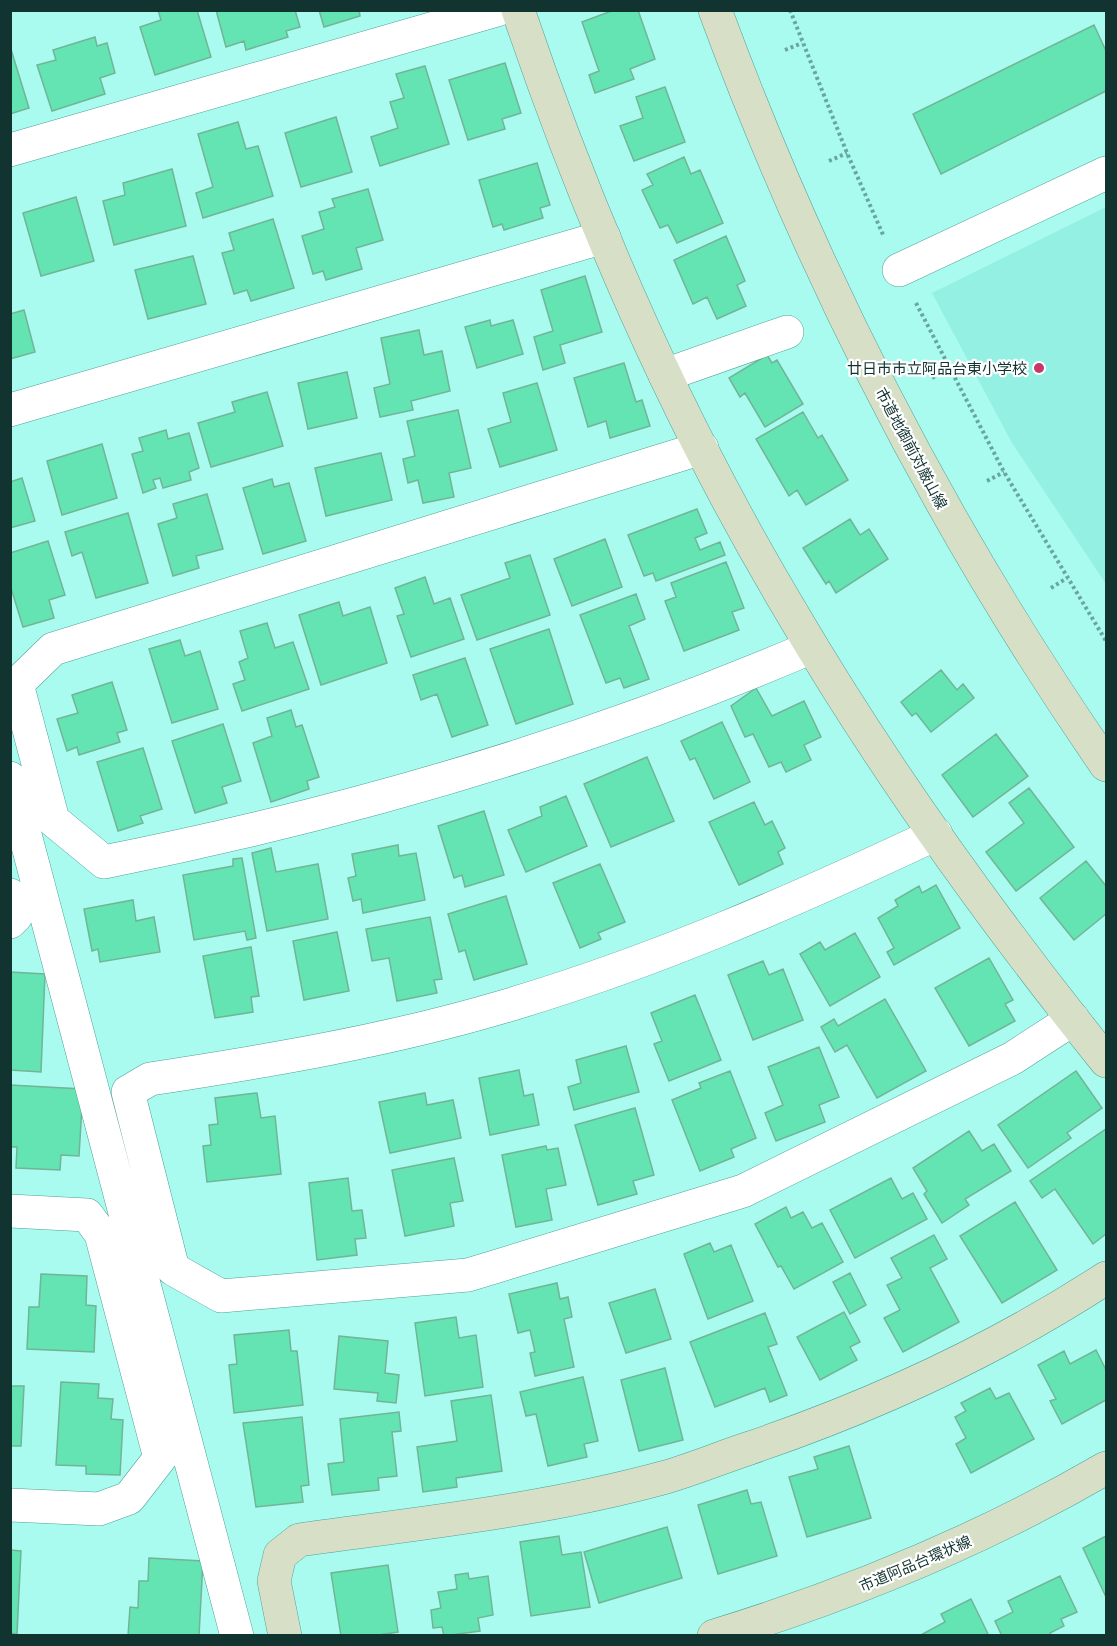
<svg xmlns="http://www.w3.org/2000/svg" width="1117" height="1646" font-family="Commissioner,'Noto Sans JP',sans-serif">
<style>
.built{fill:#93f0e3}
.building{fill:#64e4b2;stroke:#72b497;stroke-width:1.5}
.lines{fill:none;stroke-linecap:round;stroke-linejoin:round}
.street-casing{stroke:#50a197;stroke-width:34}
.secondary-casing{stroke:#50a197;stroke-width:34}
.path{stroke:#69a79e;stroke-width:4;stroke-dasharray:3 3;stroke-linecap:butt}
.street{stroke:#fff;stroke-width:33}
.secondary{stroke:#d7e0c7;stroke-width:33}
.poi-dot{fill:#c53868;stroke:#fff;stroke-width:2}
.labels{text-anchor:middle;dominant-baseline:central;stroke-width:4.5;stroke-linejoin:round;paint-order:stroke}
.poi-label{font-size:15px;fill:#123430;stroke:#fff;text-anchor:end}
.street-label{font-size:15px;fill:#123430;stroke:#fff}
</style>
<rect width="100%" height="100%" fill="#a9fbef"/>
<!-- built -->
<path class="built" d="M1106 207V584L1012 443 932 293Z"/>
<!-- building -->
<path class="building" d="M158 10H197L211 57 155 75 140 27 161 20Z
M216 10H295L300 27 286 31 288 37 246 50 244 41 226 47Z
M319 10H359L360 16 324 27Z
M614 10H638L655 59 630 69 634 79 595 93 589 75 599 71 582 22Z
M1094 25 1106 51V91L941 174 913 114Z
M95 37 97 46 107 43 115 73 100 78 105 94 52 111 37 65 56 60 53 50Z
M10 46 29 108 10 114Z
M505 63 521 113 502 119 505 129 468 140 449 80Z
M425 66 449 144 380 166 371 137 398 128 390 102 404 98 396 74Z
M665 87 685 142 634 161 620 126 643 118 636 97Z
M336 117 352 172 301 187 285 133Z
M238 122 246 149 258 146 273 196 203 218 196 193 213 187 198 134Z
M684 157 691 174 700 170 723 223 677 243 668 225 660 228 642 190 653 185 647 174Z
M537 163 550 205 540 208 543 218 504 230 502 224 493 227 479 180Z
M172 169 186 226 114 245 103 201 125 195 123 183Z
M368 189 383 240 356 248 362 269 326 280 323 271 313 274 302 236 324 229 319 212 335 207 332 199Z
M76 197 94 261 41 276 23 213Z
M273 219 294 288 251 301 247 290 234 294 222 253 234 250 229 233Z
M726 236 745 281 737 285 746 306 717 319 707 297 693 304 674 260Z
M193 256 206 304 148 319 135 270Z
M585 276 602 332 560 345 565 363 543 370 534 337 553 331 541 290Z
M24 310 35 352 10 359V314Z
M490 320 491 326 513 320 523 354 477 368 465 327Z
M419 330 424 355 442 351 450 391 411 401 413 410 380 417 374 388 390 384 381 338Z
M767 355 772 363 777 360 803 404 765 427 745 393 740 397 729 378Z
M624 363 636 402 642 400 650 426 610 438 606 421 588 427 574 378Z
M347 372 357 418 308 429 298 383Z
M537 383 557 450 500 467 488 429 511 422 503 393Z
M267 392 283 446 211 467 198 423 235 412 232 402Z
M458 410 471 468 449 473 454 497 423 503 418 480 408 483 403 459 415 456 407 421Z
M803 412 818 438 822 435 848 480 806 505 797 490 789 496 756 439Z
M166 430 168 439 189 433 199 468 189 472 191 480 163 488 160 478 153 480 156 488 143 493 132 454 143 451 139 438Z
M102 444 117 498 62 515 47 461Z
M381 453 392 500 326 516 315 468Z
M22 478 35 521 10 528V482Z
M272 479 274 487 289 483 306 541 263 554 243 488Z
M207 494 223 549 196 556 199 568 173 576 158 524 177 518 173 504Z
M697 509 707 533 695 538 700 550 720 542 725 555 656 581 653 573 644 576 628 535Z
M128 513 148 583 96 598 82 552 72 556 65 532Z
M850 519 860 535 869 529 888 559 836 593 829 581 826 584 803 548Z
M605 539 622 587 572 606 554 559Z
M48 541 65 595 49 600 54 618 23 627 10 585V553Z
M530 555 550 615 477 640 461 595 510 578 505 563Z
M726 562 744 608 732 612 739 630 684 651 665 601 676 597 671 583Z
M425 577 434 604 450 598 464 639 411 657 397 616 404 614 395 588Z
M636 594 645 619 629 626 649 679 624 688 620 678 606 683 580 615Z
M339 602 343 616 370 607 387 663 321 685 299 615Z
M267 623 275 648 293 642 309 689 242 711 233 684 245 680 239 662 248 658 240 631Z
M549 629 573 704 516 724 490 649Z
M180 640 185 656 200 651 218 709 172 723 149 649Z
M465 658 488 725 452 737 437 694 421 700 413 675Z
M941 670 957 690 963 684 974 698 931 732 916 713 912 716 901 702Z
M112 682 127 730 117 733 120 742 79 755 77 747 67 751 57 719 78 713 72 695Z
M756 688 772 716 804 701 821 737 804 745 811 760 786 772 781 762 769 767 753 734 745 737 731 706Z
M291 710 296 727 302 725 319 777 307 781 309 789 271 802 253 743 272 736 267 718Z
M722 722 750 782 714 799 695 758 690 760 681 741Z
M223 724 241 781 222 787 227 803 195 813 172 741Z
M996 734 1028 776 973 817 942 775Z
M143 748 162 809 140 816 143 823 118 831 97 762Z
M647 757 674 821 611 847 584 784Z
M1029 788 1074 847 1016 891 986 852 1024 823 1009 803Z
M566 796 587 846 526 872 508 830 542 816 540 807Z
M754 802 765 825 772 821 785 848 778 852 783 864 739 885 709 822Z
M484 811 504 875 465 887 462 875 454 878 438 826Z
M398 845 399 856 416 853 425 900 363 913 361 899 353 901 348 878 356 876 352 854Z
M271 848 276 872 318 864 328 919 267 931 252 853Z
M242 858 256 938 247 940 245 931 194 940 183 875 233 866V859Z
M1086 861 1106 886V914L1074 940 1040 898Z
M600 864 625 922 598 933 601 939 580 948 553 883Z
M936 885 960 928 894 965 887 952 894 948 878 918 898 906 895 900 919 886 922 893Z
M506 896 527 964 474 980 465 950 459 952 448 914Z
M133 900 136 921 154 917 160 952 100 962 98 949 92 951 84 909Z
M430 917 442 979 434 980 437 993 397 1001 389 958 372 961 366 929Z
M337 932 349 991 304 1000 293 941Z
M855 933 880 977 830 1006 800 954 820 942 825 950Z
M251 947 259 996 251 997 253 1012 215 1018 203 956Z
M989 958 1013 1000 1005 1004 1015 1021 969 1046 935 988Z
M763 961 769 975 783 969 803 1020 753 1040 728 975Z
M10 972 45 974 41 1072 10 1070Z
M695 995 721 1060 669 1081 654 1044 662 1041 651 1013Z
M885 999 926 1071 877 1098 847 1045 835 1052 821 1027 834 1019 838 1026Z
M626 1046 639 1092 574 1110 568 1087 581 1083 576 1060Z
M819 1047 839 1097 819 1105 825 1122 776 1141 765 1113 783 1105 768 1067Z
M519 1070 524 1096 533 1094 539 1125 490 1135 479 1078Z
M730 1071 756 1138 731 1149 734 1157 700 1171 672 1100 701 1088 699 1083Z
M1076 1071 1102 1108 1067 1133 1071 1138 1028 1168 998 1125Z
M10 1085 83 1089 79 1156 61 1155 60 1170 16 1168 17 1147H10Z
M257 1093 261 1118 275 1116 281 1174 207 1182 203 1146 211 1145 209 1125 218 1124 215 1098Z
M425 1093 427 1105 453 1100 461 1138 390 1153 379 1102Z
M635 1108 654 1175 633 1181 637 1194 598 1205 575 1125Z
M1106 1129V1234L1093 1244 1055 1189 1042 1198 1030 1181Z
M969 1131 982 1151 994 1144 1011 1171 965 1199 969 1205 942 1223 924 1194 927 1191 913 1168Z
M546 1146 547 1150 558 1148 566 1185 546 1189 552 1220 516 1227 502 1155Z
M454 1158 463 1201 450 1203 454 1226 405 1236 392 1170Z
M348 1178 352 1211 362 1210 366 1238 355 1239 357 1255 317 1260 309 1183Z
M891 1178 902 1199 913 1193 927 1219 855 1258 830 1210Z
M1015 1202 1057 1270 1002 1303 960 1236Z
M786 1207 791 1218 803 1212 812 1228 822 1223 843 1262 794 1289 781 1266 778 1267 755 1224Z
M934 1235 947 1259 930 1268 959 1322 903 1352 884 1318 900 1310 887 1285 902 1278 891 1258Z
M710 1243 714 1252 731 1245 753 1301 708 1319 684 1254Z
M850 1273 866 1305 850 1314 833 1282Z
M41 1274 87 1276 86 1305 96 1306 94 1352 27 1349 29 1307H39Z
M557 1283 560 1299 568 1297 572 1317 564 1319 574 1367 535 1376 530 1353 535 1352 530 1330 518 1333 509 1294Z
M655 1289 671 1339 626 1353 609 1303Z
M844 1312 860 1342 850 1347 857 1360 820 1380 797 1337Z
M765 1313 777 1344 768 1347 787 1395 770 1402 765 1388 715 1407 690 1342Z
M456 1317 459 1338 476 1335 483 1387 425 1396 415 1323Z
M289 1330 291 1351H297L303 1405 234 1413 229 1365 237 1364 234 1335Z
M339 1336 388 1341 385 1373 399 1375 396 1403 377 1401 378 1393 334 1389Z
M1096 1350 1106 1370V1400L1062 1424 1050 1401 1056 1399 1038 1365 1064 1351 1070 1364Z
M665 1368 683 1440 639 1451 621 1380Z
M583 1377 598 1441 584 1444 587 1457 548 1466 536 1414 526 1416 520 1392Z
M61 1382 99 1384 98 1398 113 1399 111 1419 123 1420 120 1475 86 1474V1466L56 1465Z
M10 1386H24L21 1446H10Z
M990 1388 996 1399 1009 1393 1034 1439 971 1473 956 1444 966 1438 955 1417 966 1411 961 1403Z
M491 1395 502 1471 456 1478 457 1487 423 1492 417 1447 457 1441 451 1401Z
M399 1412 401 1431 392 1432 397 1476 378 1478 379 1490 332 1495 328 1464 344 1462 340 1419Z
M302 1417 309 1485 301 1486 303 1502 256 1507 243 1423Z
M849 1446 871 1518 807 1537 789 1477 818 1469 814 1457Z
M747 1490 751 1504 761 1502 777 1556 718 1574 698 1505Z
M667 1527 682 1578 599 1603 584 1552Z
M559 1536 562 1555 581 1552 590 1607 531 1616 520 1542Z
M1106 1536V1597L1083 1548Z
M10 1550 21 1551 17 1634 10 1633Z
M149 1558 203 1561 199 1636H128L130 1607 138 1608 139 1581H148Z
M388 1565 398 1632 372 1636H341L331 1573Z
M468 1573 469 1579 488 1576 493 1615 478 1618 480 1631 444 1636 442 1627 433 1628 431 1610 441 1608 438 1592 457 1589 455 1575Z
M1060 1576 1077 1612 1061 1619 1064 1626 1050 1633 1051 1636H1002L995 1621 1013 1612 1008 1601Z
M971 1599 989 1636H919L945 1622 941 1614Z"/>
<g class="lines">
<!-- street casing -->
<g class="street-casing">
<path id="street" d="M10 150 497 10
M899 270 1106 173
M665 375 787 332
M10 410 604 237
M702 448 53 649 17 684 53 820 104 862C345 814 586 744 812 647
M10 778 237 1636
M936 834C794 901 652 963 502 1007 387 1041 268 1061 150 1079L128 1092 173 1269 221 1296 468 1275 743 1191 1013 1058 1073 1019
M10 895 16 916 10 922
M10 1211 87 1215 101 1234 160 1458 129 1498 99 1509 10 1505"/>
</g>
<!-- secondary casing -->
<g class="secondary-casing">
<path id="secondary" d="M518 10C588 217 677 420 789 608 882 767 991 918 1106 1061
M715 10C814 278 944 531 1106 765
M285 1636 274 1581 280 1555 299 1540C422 1523 546 1510 666 1477 693 1469 720 1458 747 1449 874 1406 994 1351 1106 1278
M714 1636C851 1594 982 1540 1106 1468"/>
</g>
<!-- path -->
<path class="path" d="M790 10 847 153 884 237
M785 50 802 43
M829 161 847 153
M916 303 1004 472 1106 641
M932 378 949 369
M987 481 1004 472
M1051 588 1067 578"/>
<!-- street -->
<use href="#street" class="street"/>
<!-- secondary -->
<use href="#secondary" class="secondary"/>
</g>
<!-- markers -->
<circle class="poi-dot" cx="1039" cy="368" r="6"/>
<g class="labels">
<!-- poi labels -->
<g class="poi-label">
<text x="1027" y="368">廿日市市立阿品台東小学校</text>
</g>
<!-- street labels -->
<g class="street-label">
<text transform="translate(912 448) rotate(62)">市道地御前対厳山線</text>
<text transform="translate(915 1563) rotate(-23)">市道阿品台環状線</text>
</g>
</g>
<!-- border -->
<rect width="1117" height="1646" fill="none" stroke="#123430" stroke-width="24"/>
</svg>
